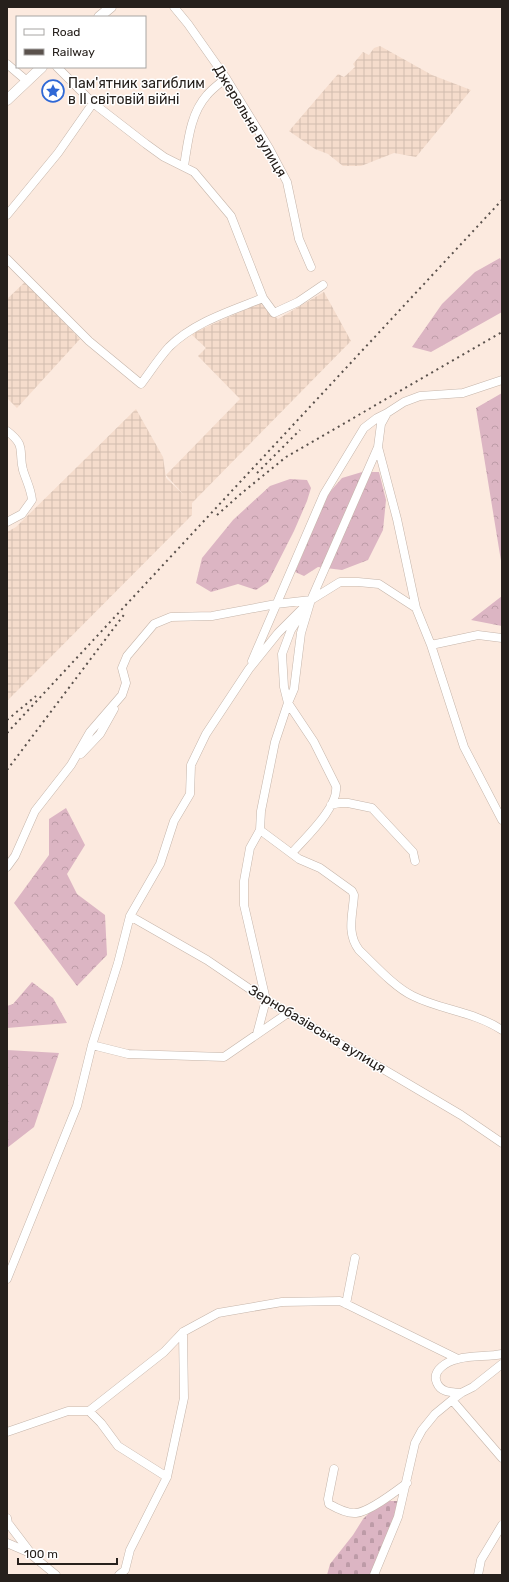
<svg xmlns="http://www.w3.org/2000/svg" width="509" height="1582" font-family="Rubik,sans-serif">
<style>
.industrial{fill:url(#industrial-grid)}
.forest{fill:url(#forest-crowns)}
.cemetery{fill:url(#cemetery-stones)}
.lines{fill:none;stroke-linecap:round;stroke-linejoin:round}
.minor-casing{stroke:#c5b5aa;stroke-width:9}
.major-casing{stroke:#c5b5aa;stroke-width:11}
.minor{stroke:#fff;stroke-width:8}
.major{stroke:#fff;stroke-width:10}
.rail{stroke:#5a514c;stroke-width:2;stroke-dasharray:2 4;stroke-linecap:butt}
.labels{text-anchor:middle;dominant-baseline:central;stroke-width:3;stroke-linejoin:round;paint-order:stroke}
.poi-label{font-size:14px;fill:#26201c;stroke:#fff;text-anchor:start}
.street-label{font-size:14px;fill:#26201c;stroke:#fff}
</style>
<defs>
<pattern id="industrial-grid" width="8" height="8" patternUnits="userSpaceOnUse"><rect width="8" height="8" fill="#f5dccc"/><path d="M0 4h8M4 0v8" fill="none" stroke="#d2bcaf"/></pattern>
<pattern id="forest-crowns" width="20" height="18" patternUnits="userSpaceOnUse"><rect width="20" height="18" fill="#dcb5c3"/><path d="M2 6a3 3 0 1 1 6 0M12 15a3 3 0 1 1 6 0" fill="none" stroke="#bd9ba7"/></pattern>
<pattern id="cemetery-stones" width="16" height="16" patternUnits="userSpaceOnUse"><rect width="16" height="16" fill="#dcb5c3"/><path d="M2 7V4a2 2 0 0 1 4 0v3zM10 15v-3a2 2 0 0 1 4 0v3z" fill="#bd9ba7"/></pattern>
</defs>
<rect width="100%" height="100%" fill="#fceadf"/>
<!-- industrial -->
<path class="industrial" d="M380 46 432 75 471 90 416 157 394 153 361 166H343L328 154 315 149 289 131 338 74 344 77 355 67 353 64 363 52 369 55 374 48Z
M25 282 80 339 17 408 7 398V299Z
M324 292 351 341 192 503V515L7 701V532L16 527 136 409 163 457 166 478 184 495 166 475 240 399 198 356 206 348 191 334 260 303 278 319Z"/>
<!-- forest -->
<path class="forest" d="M500 258 502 263V312L431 352 412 347 442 304 475 272Z
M502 393V567L476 408Z
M362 472H379L386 500 383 530 368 560 342 570 318 567 304 576 295 572 328 494 342 478Z
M290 479 307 480 311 488 307 501 294 531 268 582 256 590 238 584 211 592 196 583 202 558 233 520 270 486Z
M502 596V626L471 620Z
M66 808 85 845 67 874 77 894 105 915 107 955 77 986 14 903 49 855V819Z
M32 982 53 998 67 1023 7 1028V1006L13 1004Z
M7 1050 59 1053 34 1127 7 1148Z"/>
<!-- cemetery -->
<path class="cemetery" d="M389 1501H398L401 1504 374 1575H327L330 1564 353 1535 363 1519 369 1513Z"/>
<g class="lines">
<!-- minor casing -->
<g class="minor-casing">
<path id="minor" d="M174 7 188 24 226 78 269 148 287 182 299 239 311 267
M7 64 27 81
M57 67 93 103 146 144 164 157 194 172 231 216 263 298 274 313 298 302 323 285
M184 166C188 142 190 114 207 95 212 89 219 84 226 78
M7 215 58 153 93 103
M7 259 89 341 141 384C150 372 159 358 169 347 194 322 231 311 263 298
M502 380 463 393 420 396 404 402 387 413 381 424 378 447 397 519 416 608 431 645 464 747 502 820
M7 431C27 446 18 451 23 470 26 480 31 489 32 500L22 514 7 522
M431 645 478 635 502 638
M252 661 324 494 364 428 377 418 387 413
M81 754 100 734 114 709
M331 805 339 803H348L372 808 413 852 415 861
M260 830 299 859 320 868 352 891 354 895C353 914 346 933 359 950 374 964 394 987 413 996 441 1010 475 1012 502 1030
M292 853C305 838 339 807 336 786L314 742 288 703 294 689 301 633 310 603
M7 867 15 856 35 811 71 765 90 732 122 695 126 683 122 668 127 656 154 624 171 617 212 616 276 604 311 600 340 582H358L379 584 416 608
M130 916 207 960 266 1000 461 1115 502 1143
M257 1034 266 1000 244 905V881L250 848 260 830 261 811 275 742 288 703 284 687 282 654 291 630 300 616
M92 1045 128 1054 224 1057 288 1013
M7 1279 77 1106 92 1045 118 963 130 916 160 864 174 821 190 794 191 765 206 734 249 669 278 633 311 600 378 447
M346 1304 355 1258
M461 1393C452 1392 441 1393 437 1383 431 1370 448 1361 458 1359 472 1355 488 1357 502 1354
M452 1400 502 1458
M89 1411 101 1423 118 1446 167 1477
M7 1432 68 1411H89L164 1352 183 1332 218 1313 282 1302 340 1301 458 1359
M334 1469 328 1499 329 1504C336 1508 348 1514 356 1513 369 1512 395 1492 407 1483
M7 1518 8 1523 30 1552
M7 1543 28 1552 56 1575
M119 1575 125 1570 130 1550 167 1477 184 1398 183 1332
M374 1575 398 1517 415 1443 422 1430 435 1414 452 1400 461 1393 473 1387 502 1364
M478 1575 481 1560 502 1525"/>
</g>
<!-- major casing -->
<g class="major-casing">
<path id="major" d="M99 17 111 7
M7 100 42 67"/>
</g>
<!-- minor -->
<use href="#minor" class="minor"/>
<!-- major -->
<use href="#major" class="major"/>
<!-- rail -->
<path class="rail" d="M257 473 300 430
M217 515 243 492 286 457 502 332
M7 720 36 696
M7 733 502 200
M7 770 126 612"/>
</g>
<!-- icons -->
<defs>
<g id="sight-ring" transform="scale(1.15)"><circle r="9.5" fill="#fff" stroke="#2f68d6" stroke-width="1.5"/><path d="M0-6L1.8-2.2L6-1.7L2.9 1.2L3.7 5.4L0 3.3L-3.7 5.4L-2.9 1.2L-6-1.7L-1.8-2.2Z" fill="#2f68d6"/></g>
</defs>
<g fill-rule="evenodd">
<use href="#sight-ring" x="53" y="91"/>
</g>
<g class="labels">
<!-- poi labels -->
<g class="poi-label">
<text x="68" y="83">Пам'ятник загиблим<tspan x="68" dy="16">в II світовій війні</tspan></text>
</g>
<!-- street labels -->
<g class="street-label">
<text transform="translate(250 121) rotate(59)">Джерельна вулиця</text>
<text transform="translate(317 1029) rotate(31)">Зернобазівська вулиця</text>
</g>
</g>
<!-- border -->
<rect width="509" height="1582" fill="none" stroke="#26201c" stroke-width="16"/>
<!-- legend -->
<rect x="16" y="16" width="130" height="52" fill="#ffffff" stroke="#a8a6a4"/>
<rect x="24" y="29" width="20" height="6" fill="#ffffff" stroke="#a8a6a4"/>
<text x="52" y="36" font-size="12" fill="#26201c">Road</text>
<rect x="24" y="49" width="20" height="6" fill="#5a514c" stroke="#a8a6a4"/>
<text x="52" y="56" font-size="12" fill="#26201c">Railway</text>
<!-- scale -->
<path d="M18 1558v6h99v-6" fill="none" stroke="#26201c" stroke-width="2"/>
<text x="24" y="1558" font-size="12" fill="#26201c" stroke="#ffffff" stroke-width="3" paint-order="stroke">100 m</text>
</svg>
